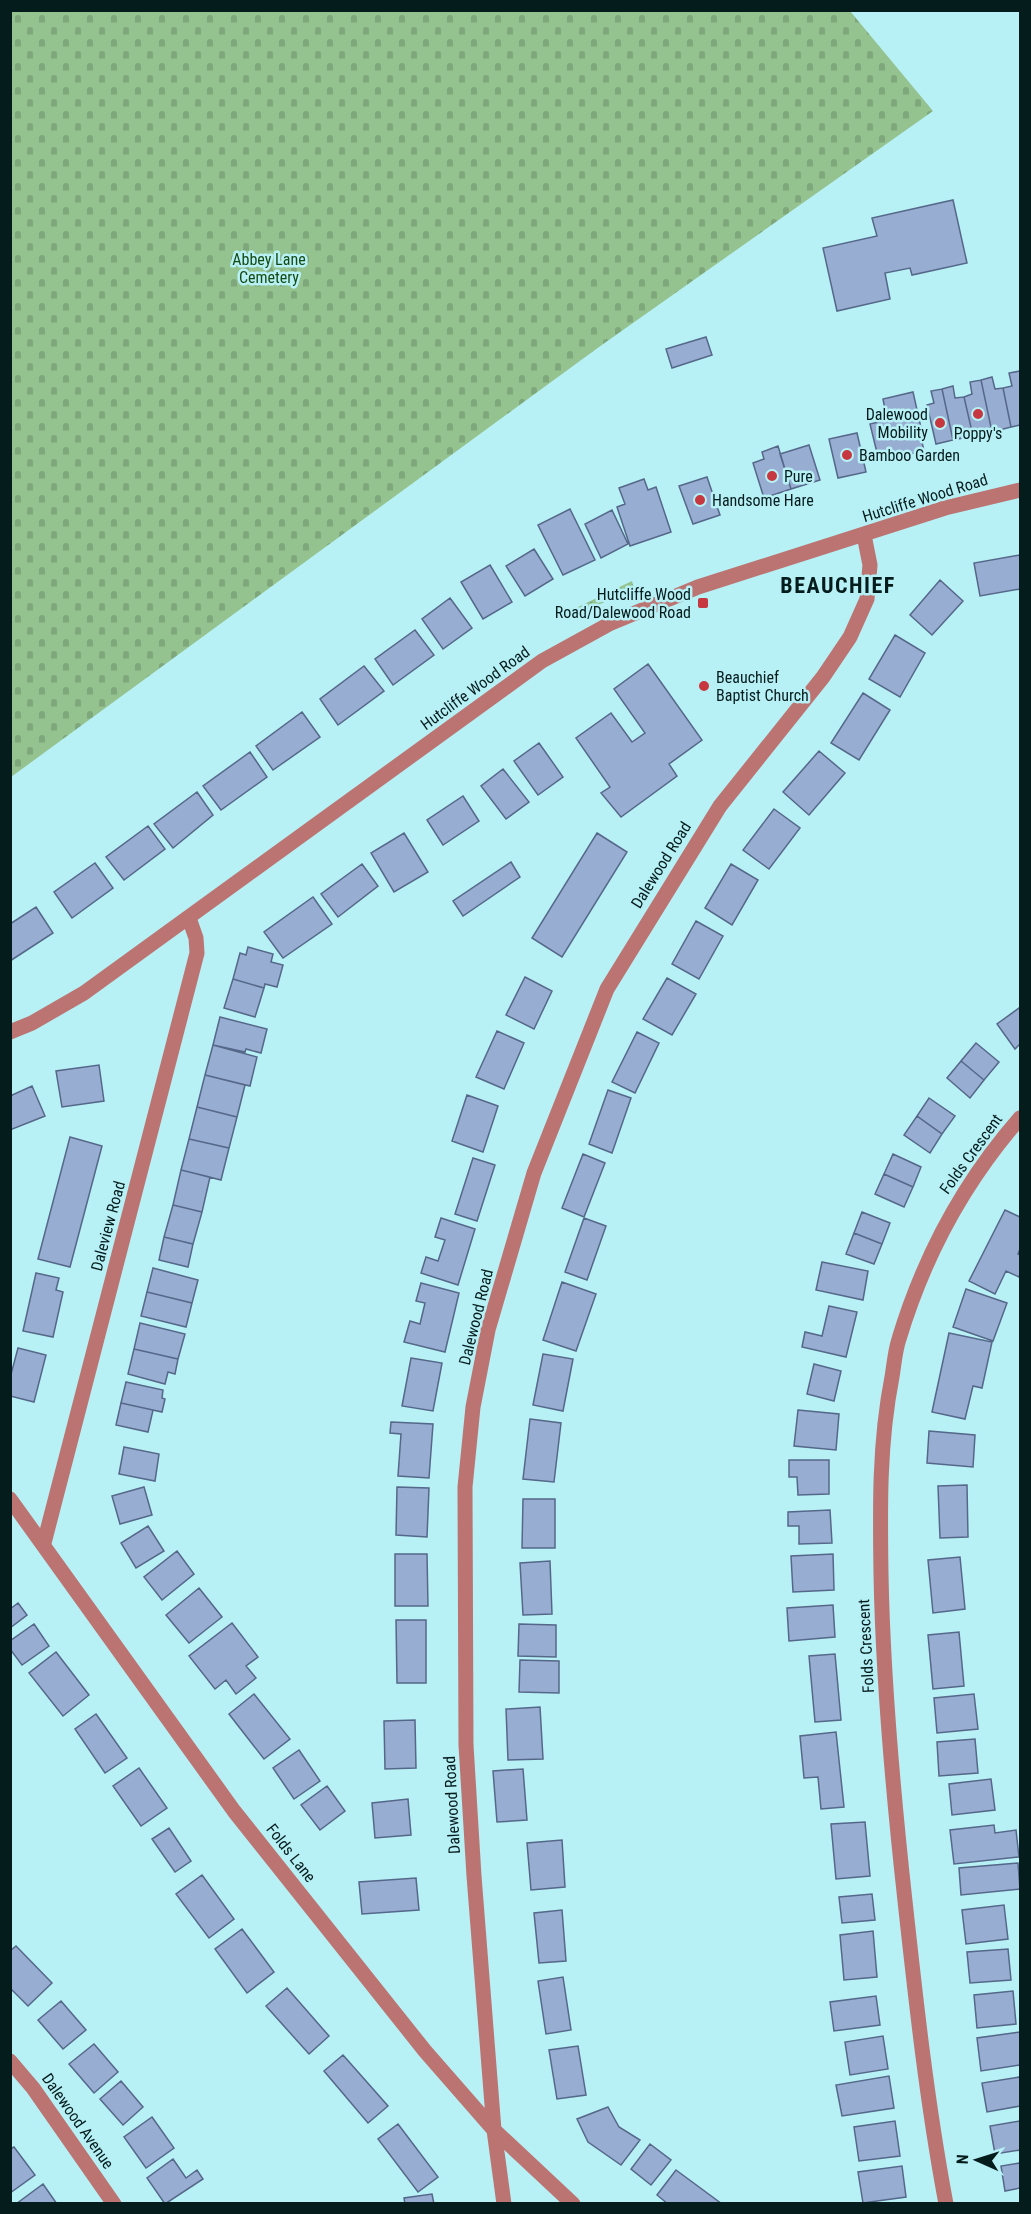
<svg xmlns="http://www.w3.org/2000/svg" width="1031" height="2214" font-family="'Roboto Condensed',sans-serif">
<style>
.grass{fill:url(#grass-dots)}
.cemetery{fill:url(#cemetery-stones)}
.building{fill:#98add2;stroke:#556889;stroke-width:1.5}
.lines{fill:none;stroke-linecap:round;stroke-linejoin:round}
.minor{stroke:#bb7471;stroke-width:15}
.tertiary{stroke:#bb7471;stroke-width:15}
.poi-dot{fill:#c7373f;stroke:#b7f0f5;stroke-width:2}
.labels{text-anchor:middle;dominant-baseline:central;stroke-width:5;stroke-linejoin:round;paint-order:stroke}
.park-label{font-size:16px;fill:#164a13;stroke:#b7f0f5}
.poi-label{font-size:16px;fill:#051c1d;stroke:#b7f0f5;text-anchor:start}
.street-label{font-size:16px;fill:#051c1d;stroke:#b7f0f5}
.district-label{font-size:22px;font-weight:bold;letter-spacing:1.5px;fill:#051c1d;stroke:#b7f0f5}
</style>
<defs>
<pattern id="grass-dots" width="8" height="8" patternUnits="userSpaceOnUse" patternTransform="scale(1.5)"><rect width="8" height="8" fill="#94c38f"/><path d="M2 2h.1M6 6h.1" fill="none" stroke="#7ea77b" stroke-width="1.8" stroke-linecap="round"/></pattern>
<pattern id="cemetery-stones" width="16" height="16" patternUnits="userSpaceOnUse" patternTransform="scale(1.5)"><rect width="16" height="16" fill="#94c38f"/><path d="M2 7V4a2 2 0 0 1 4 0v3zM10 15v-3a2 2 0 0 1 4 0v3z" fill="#7ea77b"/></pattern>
</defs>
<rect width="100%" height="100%" fill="#b7f0f5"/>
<!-- grass -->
<path class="grass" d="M632 581 634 589 582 612 578 607Z"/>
<!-- cemetery -->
<path class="cemetery" d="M11 10 850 11 933 111 599 347 11 777Z"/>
<!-- building -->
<path class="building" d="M953 200 967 263 912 275 910 268 885 273 890 299 837 311 823 248 877 236 872 218Z
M706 337 712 355 672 368 666 349Z
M1020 371V425L1011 427 1003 388 1012 386 1009 373Z
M992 377 995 389 1003 388 1011 427 992 432 981 380Z
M981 380 992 432 973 436 964 397 972 394 970 382Z
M953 386 955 398 964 397 973 436 953 440 942 389Z
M942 389 953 440 936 444 927 405 934 403 931 391Z
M913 392 924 441 922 442 924 451 879 461 870 424 887 420 883 399Z
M857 433 866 472 838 478 829 439Z
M809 445 820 480 791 489 780 454Z
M778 446 791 489 764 498 753 463 764 459 762 452Z
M707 477 720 515 693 524 679 486Z
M644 479 648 490 656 487 671 532 630 546 617 507 625 504 619 488Z
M570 509 595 560 563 575 538 525Z
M612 510 628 544 601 558 585 524Z
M534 549 553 579 525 596 506 566Z
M1020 555V589L980 596 974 563Z
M490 565 512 602 483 619 461 582Z
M940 580 963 601 932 635 910 615Z
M450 598 472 628 443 649 422 619Z
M415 630 434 655 393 685 375 659Z
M895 635 925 653 900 697 869 679Z
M648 664 702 740 669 764 677 776 621 817 601 793 610 787 576 738 611 713 632 742 645 733 614 689Z
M364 666 384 691 338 725 320 699Z
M863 693 890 710 859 760 831 743Z
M302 712 320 737 273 770 256 746Z
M539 743 563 777 538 795 514 761Z
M819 751 845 773 809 815 783 792Z
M250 752 267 777 221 810 203 786Z
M503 769 529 802 506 819 481 786Z
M197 792 213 815 173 848 154 824Z
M463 796 479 821 443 845 427 820Z
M774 809 800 828 769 869 743 850Z
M148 826 165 849 124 880 106 857Z
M404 833 428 872 394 892 371 853Z
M597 833 627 852 562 957 532 938Z
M511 862 520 877 463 916 453 901Z
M95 863 113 888 72 918 54 892Z
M362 864 378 886 338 917 321 894Z
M731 864 758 880 732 925 705 908Z
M313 897 332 924 283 958 264 932Z
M36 907 53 933 10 961V924Z
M696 921 723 936 699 979 672 964Z
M248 947 273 954 271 962 283 965 277 987 265 984 264 988 233 979 240 953 246 955Z
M525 977 552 991 534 1029 506 1015Z
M667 978 696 994 672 1035 643 1019Z
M233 979 264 988 255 1017 224 1008Z
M1019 1008 1020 1011V1044L1015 1049 997 1024Z
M220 1017 267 1029 261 1053 246 1049 245 1052 213 1045Z
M497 1031 524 1043 504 1089 476 1077Z
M637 1032 659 1043 635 1093 612 1082Z
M976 1043 999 1062 984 1080 961 1061Z
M213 1045 257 1057 250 1086 205 1075Z
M961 1061 984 1080 970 1098 947 1078Z
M99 1065 104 1101 62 1107 56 1071Z
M205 1075 245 1085 237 1117 197 1107Z
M32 1086 45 1116 10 1130V1096Z
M608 1090 631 1098 612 1153 589 1144Z
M467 1095 498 1106 483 1152 452 1141Z
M929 1098 955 1116 942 1134 917 1116Z
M197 1107 237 1117 229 1148 189 1139Z
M917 1116 942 1134 930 1153 904 1135Z
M70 1137 102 1146 70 1267 38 1259Z
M189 1139 229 1148 221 1180 181 1170Z
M583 1154 605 1163 584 1217 562 1208Z
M893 1154 921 1167 913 1187 884 1174Z
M473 1158 495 1165 477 1221 455 1214Z
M181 1170 210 1177 202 1212 173 1205Z
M884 1174 913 1187 904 1207 875 1194Z
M173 1205 202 1212 193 1244 164 1237Z
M1005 1210 1020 1217V1249L1018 1254 1020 1255V1274L1019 1277 1006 1271 995 1294 969 1281Z
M862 1212 890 1223 882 1244 854 1233Z
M441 1218 475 1229 458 1285 421 1273 426 1257 438 1261 445 1240 435 1237Z
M584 1218 606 1226 587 1280 565 1272Z
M854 1233 882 1244 874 1264 846 1254Z
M164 1237 193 1244 188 1267 159 1260Z
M822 1262 868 1271 863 1300 816 1290Z
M153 1268 198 1280 192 1303 147 1292Z
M36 1273 59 1278 56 1290 63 1292 53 1337 23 1331Z
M562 1282 596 1294 576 1351 543 1340Z
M421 1283 459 1293 445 1352 404 1342 410 1321 420 1324 425 1303 416 1301Z
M966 1289 1007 1303 993 1341 953 1327Z
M147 1292 192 1303 186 1327 141 1316Z
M829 1306 857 1312 846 1357 802 1347 805 1332 822 1336Z
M140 1323 185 1334 178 1359 134 1349Z
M949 1333 992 1342 982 1388 973 1386 965 1419 932 1412Z
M18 1348 46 1355 34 1402 10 1396V1378Z
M134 1349 178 1359 175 1374 168 1372 165 1384 128 1374Z
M543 1354 573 1359 563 1411 533 1405Z
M411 1358 442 1363 433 1411 402 1406Z
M814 1364 841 1371 834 1401 807 1394Z
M126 1382 163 1390 162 1398 165 1399 162 1412 121 1403Z
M121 1403 153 1410 148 1432 116 1425Z
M798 1410 839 1414 836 1450 794 1446Z
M530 1419 561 1423 554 1482 523 1479Z
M391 1422 433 1424 429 1478 398 1476 401 1434 390 1433Z
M929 1431 975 1435 973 1467 927 1463Z
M124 1447 159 1454 155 1481 119 1474Z
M789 1460H829V1494L798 1495 797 1477H789Z
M967 1485 968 1537 940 1538 938 1486Z
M144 1487 152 1515 120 1524 112 1496Z
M397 1487 429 1488 427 1537 396 1535Z
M523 1499H555V1548H522Z
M830 1510 832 1543 799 1544V1526H788V1512Z
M148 1526 164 1551 136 1568 121 1543Z
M177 1551 194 1574 162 1600 144 1577Z
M395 1554H427L428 1606H395Z
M833 1554 834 1590 793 1592 791 1556Z
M960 1557 965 1609 933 1613 928 1560Z
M550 1561 552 1614 523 1615 520 1563Z
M199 1588 222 1617 189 1643 166 1615Z
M18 1603 27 1615 10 1628V1609Z
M833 1605 835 1637 789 1641 787 1608Z
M396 1620H426V1683H397Z
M232 1623 258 1657 246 1666 256 1678 236 1694 226 1680 215 1689 189 1656Z
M34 1624 49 1646 22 1665 10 1649V1641Z
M519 1624 556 1625V1657L518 1656Z
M959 1632 964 1686 933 1689 928 1635Z
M56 1652 89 1695 63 1716 29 1673Z
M835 1654 841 1720 815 1722 809 1656Z
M520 1660 559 1661V1693L519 1692Z
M254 1694 290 1739 264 1759 229 1714Z
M974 1694 978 1729 937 1733 934 1698Z
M540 1707 543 1759 508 1760 506 1709Z
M96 1714 127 1758 105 1773 75 1729Z
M415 1720 416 1768 385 1769 384 1721Z
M836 1732 844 1807 821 1809 818 1777 804 1778 800 1736Z
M975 1739 978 1773 939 1776 937 1742Z
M299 1750 320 1781 294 1799 273 1768Z
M139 1768 167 1808 141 1826 113 1786Z
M523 1769 527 1820 497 1822 493 1771Z
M991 1779 995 1810 952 1815 949 1784Z
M327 1786 345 1811 320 1830 301 1805Z
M408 1799 411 1835 375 1838 372 1803Z
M865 1822 870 1876 836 1879 831 1824Z
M994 1825 995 1833 1016 1830 1019 1857 954 1864 950 1830Z
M169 1828 191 1861 175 1872 152 1839Z
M562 1840 565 1887 531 1890 527 1843Z
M1018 1863 1020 1889 961 1895 959 1868Z
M202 1875 234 1919 209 1938 176 1894Z
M416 1878 419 1910 362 1914 359 1882Z
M872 1894 875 1920 842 1923 839 1897Z
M1004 1905 1008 1939 966 1944 962 1910Z
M562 1910 566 1961 539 1963 534 1913Z
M242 1929 274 1972 247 1993 215 1949Z
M873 1931 877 1977 844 1980 840 1935Z
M16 1946 52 1983 28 2006 10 1988V1951Z
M1008 1949 1011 1980 970 1983 967 1952Z
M563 1977 571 2030 546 2034 538 1981Z
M287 1988 329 2036 309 2054 266 2006Z
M1013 1991 1016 2024 977 2028 974 1995Z
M876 1996 880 2025 834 2031 830 2002Z
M61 2001 86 2030 63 2049 38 2020Z
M1020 2032V2065L981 2071 977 2038Z
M883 2036 888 2069 850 2075 845 2042Z
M94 2044 118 2072 94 2093 69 2064Z
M578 2046 586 2095 557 2099 549 2050Z
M343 2055 388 2106 368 2123 324 2071Z
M889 2076 894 2108 842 2116 836 2085Z
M1020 2077V2106L987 2112 982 2083Z
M121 2081 143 2107 123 2125 100 2099Z
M608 2107 619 2127 640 2140 621 2165 588 2142 577 2119Z
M152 2117 174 2148 146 2168 124 2137Z
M895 2121 900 2156 859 2161 854 2127Z
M1020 2121V2150L995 2154 990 2126Z
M398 2124 438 2177 418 2192 378 2139Z
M650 2144 671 2160 651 2185 631 2169Z
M14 2147 35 2175 10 2193V2149Z
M173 2159 186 2178 197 2170 203 2179 165 2204 147 2178Z
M1020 2163V2188L1005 2191 1001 2166Z
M902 2166 906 2197 863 2203 858 2172Z
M676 2170 722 2204H668L657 2195Z
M43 2184 57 2204H16Z
M432 2194 434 2204H405L404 2198Z"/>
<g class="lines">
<!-- minor -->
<path class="minor" d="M10 1499 234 1811 425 2051 494 2130 573 2204
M44 1543 197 953 196 938 189 918
M10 2061 33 2088 114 2204
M504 2204 494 2130 474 1876 466 1745 465 1487 473 1407 488 1330 534 1173 607 989 720 806 823 677 850 637 867 599 870 565 864 535
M946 2204C927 2103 916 2002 905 1901 893 1792 883 1684 881 1574 880 1508 879 1443 892 1377 894 1365 895 1351 899 1339 924 1256 964 1182 1020 1118"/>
<!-- tertiary -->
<path class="tertiary" d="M10 1032 32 1023 84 993 542 661 611 623 698 587 945 508 1020 490"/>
</g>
<!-- markers -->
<g class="poi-dot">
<circle cx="978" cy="414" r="6"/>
<circle cx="940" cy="423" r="6"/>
<circle cx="847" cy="455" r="6"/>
<circle cx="772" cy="476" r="6"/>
<circle cx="700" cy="500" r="6"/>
<rect x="697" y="597" width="12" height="12" rx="3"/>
<circle cx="704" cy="686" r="6"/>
</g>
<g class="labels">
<!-- park labels -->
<g class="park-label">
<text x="269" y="259">Abbey Lane<tspan x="269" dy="18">Cemetery</tspan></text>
</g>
<!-- poi labels -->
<g class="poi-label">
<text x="928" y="414" text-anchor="end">Dalewood<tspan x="928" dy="18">Mobility</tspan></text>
<text x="978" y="433" text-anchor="middle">Poppy's</text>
<text x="859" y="455">Bamboo Garden</text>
<text x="784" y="476">Pure</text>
<text x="712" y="500">Handsome Hare</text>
<text x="691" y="594" text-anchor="end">Hutcliffe Wood<tspan x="691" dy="18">Road/Dalewood Road</tspan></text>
<text x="716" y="677">Beauchief<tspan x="716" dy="18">Baptist Church</tspan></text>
</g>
<!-- street labels -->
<g class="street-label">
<text transform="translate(925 498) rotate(-17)">Hutcliffe Wood Road</text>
<text transform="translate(475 688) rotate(-36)">Hutcliffe Wood Road</text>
<text transform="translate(661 865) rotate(-58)">Dalewood Road</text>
<text transform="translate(971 1154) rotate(-54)">Folds Crescent</text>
<text transform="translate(108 1226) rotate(-75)">Daleview Road</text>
<text transform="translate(476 1317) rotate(-76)">Dalewood Road</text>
<text transform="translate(866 1646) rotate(-93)">Folds Crescent</text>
<text transform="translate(452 1805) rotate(-93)">Dalewood Road</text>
<text transform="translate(291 1853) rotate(52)">Folds Lane</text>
<text transform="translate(78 2121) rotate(55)">Dalewood Avenue</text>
</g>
<!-- district labels -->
<g class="district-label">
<text x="838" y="585">BEAUCHIEF</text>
</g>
</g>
<!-- border -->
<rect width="1031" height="2214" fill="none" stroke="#051c1d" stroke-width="24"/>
<!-- north arrow -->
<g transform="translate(977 2160) rotate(273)" stroke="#b7f0f5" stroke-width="4.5" paint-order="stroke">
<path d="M0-4.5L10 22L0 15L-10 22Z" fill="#051c1d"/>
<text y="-9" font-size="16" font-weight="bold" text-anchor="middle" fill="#051c1d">N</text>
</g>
</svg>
